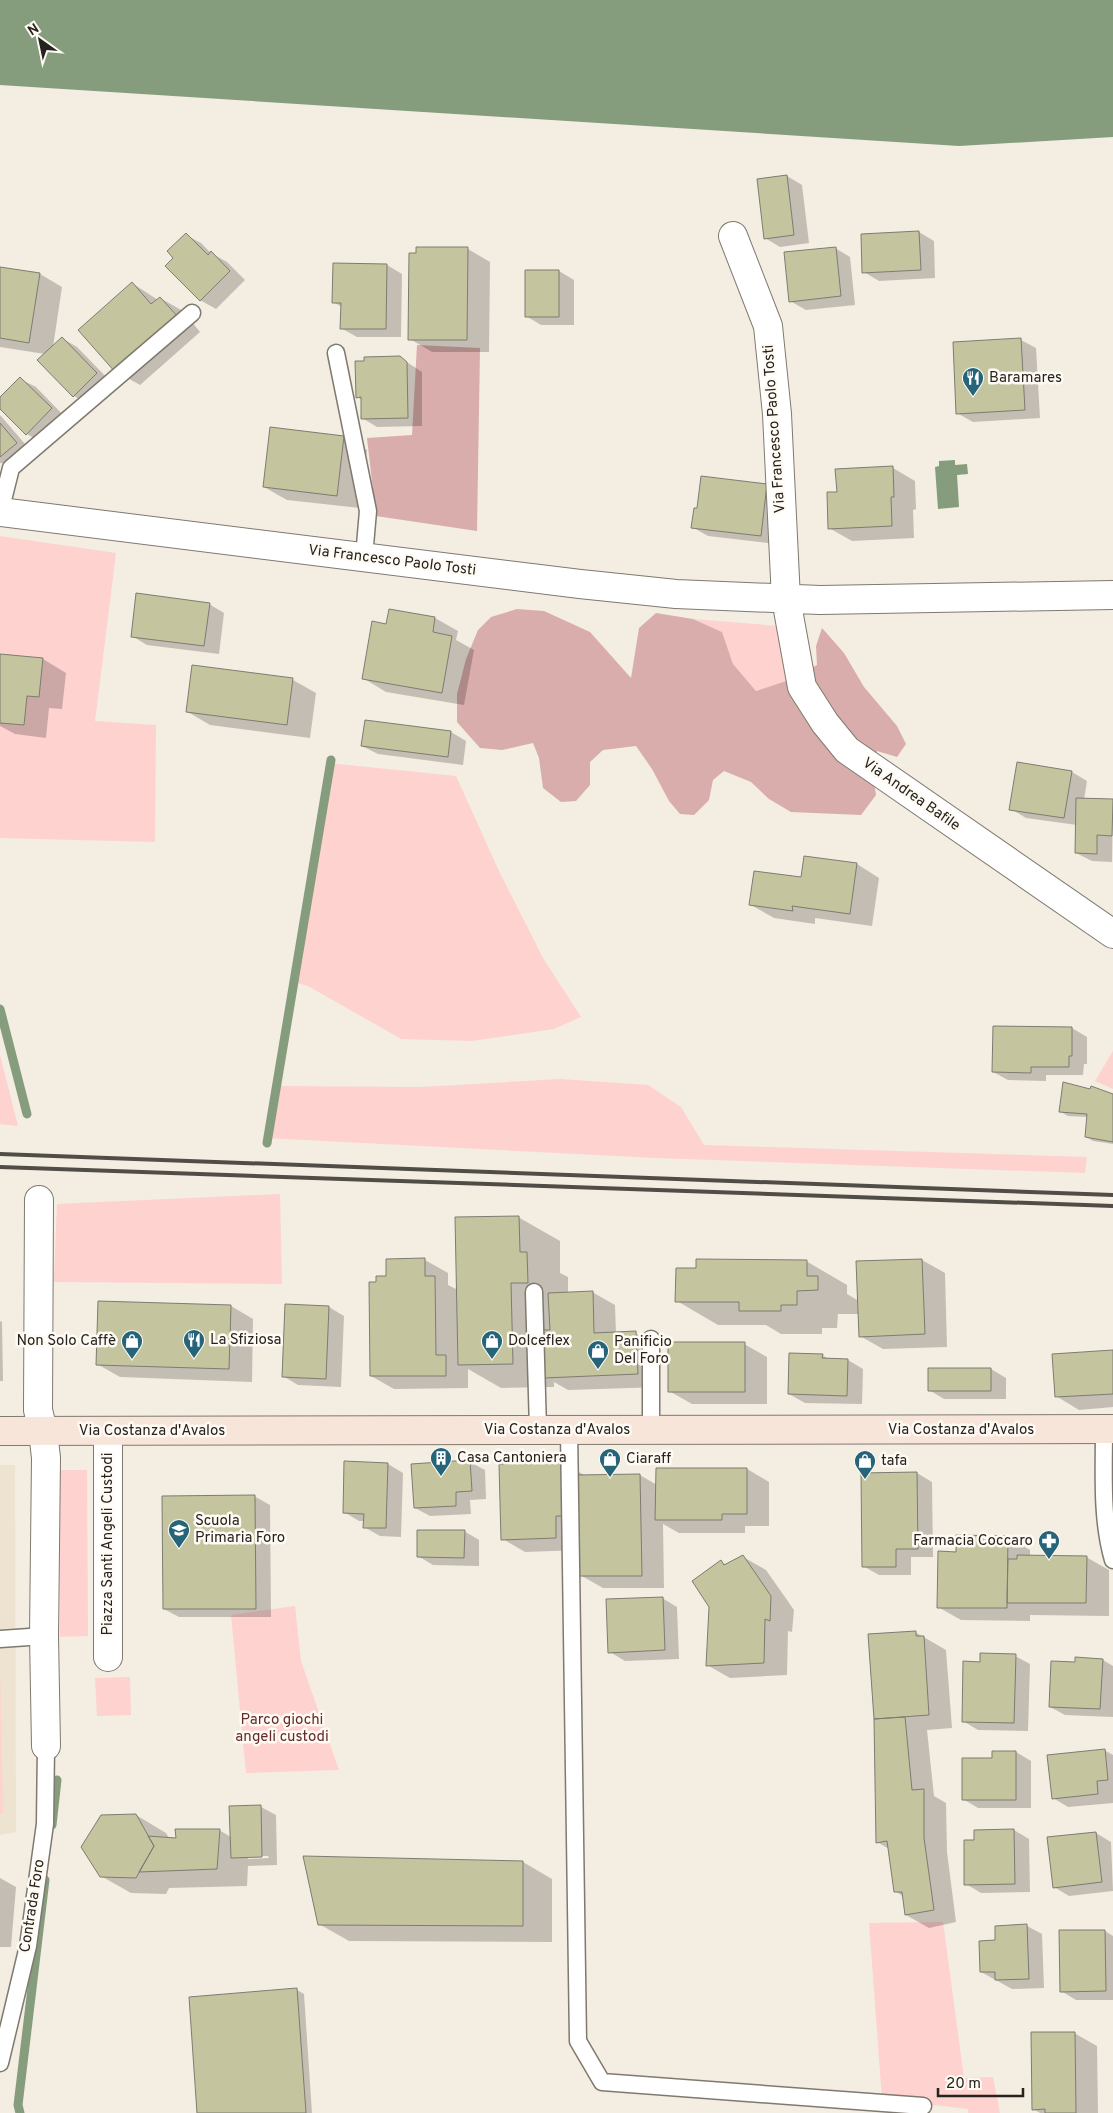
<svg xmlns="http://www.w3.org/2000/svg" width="1113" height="2113" font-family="Overpass,sans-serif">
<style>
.built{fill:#eee3d1}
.green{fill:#fed2cf}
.forest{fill:#d9adab}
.water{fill:#859c7d}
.shadow{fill:#0003;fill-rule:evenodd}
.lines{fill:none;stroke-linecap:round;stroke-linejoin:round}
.stream{stroke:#859c7d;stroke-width:9}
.building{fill:#c4c59f;stroke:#7c7c71}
.lane-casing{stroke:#7f796f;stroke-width:19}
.street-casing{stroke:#7f796f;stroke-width:30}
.secondary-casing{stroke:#7f796f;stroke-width:30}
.lane{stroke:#fff;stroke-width:16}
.street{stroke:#fff;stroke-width:28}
.secondary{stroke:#f8e5da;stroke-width:28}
.rail{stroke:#504c46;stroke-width:4}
.labels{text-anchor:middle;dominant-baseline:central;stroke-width:5;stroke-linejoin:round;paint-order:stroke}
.poi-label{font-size:15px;fill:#26231f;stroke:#fffbf4;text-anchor:start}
.street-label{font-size:15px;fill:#26231f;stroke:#fffbf4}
.park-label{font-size:15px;fill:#622a2a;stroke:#fffbf4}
</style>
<rect width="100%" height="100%" fill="#f4ede2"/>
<!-- built -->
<path class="built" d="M0 1465H15L16 1832 0 1835Z"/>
<!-- green -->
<path class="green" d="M0 536 116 553 95 721 156 725 155 842 0 838Z
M693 619 778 626 789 680 756 691 733 664 722 632Z
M328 763 456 776 499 871 543 958 581 1017 554 1029 472 1041 401 1039 308 986 291 981Z
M1113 1051V1089L1095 1081Z
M0 1055 18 1126 0 1124Z
M560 1079 648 1085 681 1107 704 1145 1087 1157 1085 1173 656 1158 265 1138 274 1086 421 1087Z
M280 1194 282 1284 54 1282 57 1204Z
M59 1470H87L88 1636 60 1637Z
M295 1606 301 1661 339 1770 246 1773 231 1615Z
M0 1663 3 1813 0 1814Z
M130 1677 131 1715 97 1716 95 1678Z
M943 1922 964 2078 993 2077 1000 2113H968V2109L882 2099 869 1923Z"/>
<!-- forest -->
<path class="forest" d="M417 345 480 348 477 531 376 516 367 438 412 435Z
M517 609 544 611 590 632 631 678 639 628 656 613 693 619 722 632 733 664 756 691 789 680 817 665 816 646 822 628 844 653 864 687 897 726 906 744 897 757 877 751 874 782 876 795 861 815 791 812 769 799 751 782 724 771 713 780 709 800 694 815 680 814 669 801 652 769 636 746 603 750 590 762V785L576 801 561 802 543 788 539 758 533 743 502 750 480 748 457 722V694L466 659 478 630 491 617Z"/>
<!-- water -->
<path class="water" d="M0 0H1113V137L959 146 0 85Z
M955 460V465L967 464 968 474 957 475 959 507 938 509 935 467 939 466V461Z"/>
<!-- shadow -->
<path class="shadow" d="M787 176 802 185 809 243 780 247 765 238Z
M919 232 934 241 935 278 879 281 864 272Z
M186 235 201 243 211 253 227 262 245 280 216 309 200 300 175 258Z
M835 248 850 257 855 305 806 310 790 301Z
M468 249 490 262 489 352H432L410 339Z
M387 265 402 274 401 337H357L341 328 342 307 333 302Z
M0 268 40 274 62 287 53 347 62 338 77 347 112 383 89 405 74 396 45 354 0 347Z
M559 271 574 280V325H541L526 316Z
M132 283 158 300 160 298 183 311 200 332 140 385 117 372Z
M1021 340 1036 348 1040 418 973 422 957 413Z
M399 357 422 372V426L377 427 362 418V400L357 397Z
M20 379 36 387 66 418 42 443 27 434 0 408V399Z
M0 415 32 452 16 465 0 463Z
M271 429 344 437 367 450 360 508 287 500 264 487Z
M893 468 915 481 916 509 913 510 914 538 852 541 829 528 838 493Z
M767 485 776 544 708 536 692 527Z
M209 604 224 613 219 654 147 645 132 636Z
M390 610 435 618 458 631 456 640 474 650 464 705 386 692 363 678 387 626Z
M0 655 43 659 66 673 62 709 49 708 46 738 15 734 0 726Z
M193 667 293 680 316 693 310 738 210 725 188 712Z
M366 722 451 732 466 741 463 765 378 754 362 746Z
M1072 772 1087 781 1084 800 1113 801 1112 862 1092 861 1076 853 1077 825 1026 818 1011 809Z
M857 864 879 878 872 926 815 918V924L774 918 751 905 802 879Z
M994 1027 1072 1028 1087 1037V1064H1084L1083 1075H1046V1081L1008 1080 993 1072Z
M1113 1095V1144L1093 1141 1086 1137 1088 1117 1068 1116 1061 1112Z
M518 1217 560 1241V1273L568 1277V1293L592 1292 615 1305 616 1334 635 1333 658 1346 660 1387 568 1390 554 1382V1387L501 1388 468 1369V1388L394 1389 371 1376 377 1283 387 1277V1260H425L448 1273V1285L458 1290Z
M922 1260 945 1273 947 1347 883 1349 860 1336 859 1314H838L837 1328H822V1334H781L766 1325H718L677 1301 697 1269 806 1261 847 1285V1294L859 1301 858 1263Z
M286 1305 329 1307 344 1316 341 1387 298 1385 283 1376Z
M231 1306 253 1319 252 1382 120 1377 97 1364Z
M0 1321 2 1322 3 1381H0Z
M744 1344 767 1357V1404H692L669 1391Z
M1113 1351V1407L1079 1410 1056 1396Z
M822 1355 830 1360H848L863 1369 862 1404 805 1403 789 1394Z
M991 1369 1006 1378V1399H944L929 1390Z
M346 1462 388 1464 403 1473 401 1537 380 1536 364 1527 365 1521H359L344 1512Z
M470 1462 485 1470 486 1499 470 1500 471 1514 430 1516 415 1508Z
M563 1463 586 1476 640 1475 657 1485 747 1469 769 1482V1526H745V1533H679L663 1524 664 1588H603L580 1575V1550L525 1552 503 1539Z
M917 1473 932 1482 933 1557H911V1575H879L863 1566V1474Z
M254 1496 270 1505 271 1617H179L164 1609Z
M464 1531 479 1540V1566L433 1565 418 1556Z
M1007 1537 1030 1550V1557H1086L1109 1570V1616L1030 1615V1621L961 1620 938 1607 957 1553Z
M743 1557 766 1570 794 1610 792 1632 788 1631 787 1675 730 1678 707 1665 721 1562 727 1565Z
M662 1598 677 1607 679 1659 625 1661 610 1652Z
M915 1632 946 1650 952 1728 927 1730 934 1796 946 1803 947 1852 956 1922 929 1928 906 1915 904 1897 895 1891 889 1849 877 1842 875 1719 869 1635Z
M1015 1656 1030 1664 1028 1731 978 1730 963 1721 981 1663Z
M1103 1660 1113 1666V1717L1065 1715 1050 1707 1076 1663Z
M1104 1750 1113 1755V1803L1068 1807 1053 1798Z
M993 1752H1016L1031 1761V1808H978L963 1799 993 1759Z
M261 1807 276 1815 277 1865 248 1866 247 1886 169 1888 166 1894 131 1893 101 1876 136 1815 166 1833 169 1838 177 1839 219 1830 231 1837ZM248 1856H268L269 1858 248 1859Z
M1014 1830 1029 1839 1030 1892 981 1893 966 1884 975 1841Z
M1096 1833 1111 1842 1113 1891 1069 1896 1054 1887 1049 1838Z
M523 1862 552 1879V1942L349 1941 319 1924Z
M0 1878 16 1887 11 1947H0Z
M1027 1926 1042 1934 1044 1988 1012 1989 981 1972 996 1941Z
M1105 1931 1113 1936V2000H1076L1061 1991Z
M297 1990 304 1994 312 2113H198Z
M1074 2033 1097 2046 1098 2113H1040L1033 2109Z"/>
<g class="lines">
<!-- stream -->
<path class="stream" d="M0 1009 27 1114
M267 1143 331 760
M52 1825 57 1780
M20 2113 18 2105 45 1880"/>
</g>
<!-- building -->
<path class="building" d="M787 175 794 235 764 239 757 179Z
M919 231 921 270 862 273 861 234Z
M186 233 208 255 211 251 230 271 200 301 165 266 173 258 167 251Z
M416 247H468L467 340H408L409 253H416Z
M836 247 841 296 789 302 784 252Z
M333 263 387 264 386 329H340L341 303H332Z
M0 267 40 273 29 343 0 338Z
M525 270H559V317H525Z
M132 282 151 304 160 297 179 318 116 373 78 330Z
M62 337 97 373 73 397 37 360Z
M1021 338 1025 410 956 414 953 342Z
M400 356 407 362 408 418 361 419V397L356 398 355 361H364V357Z
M20 377 52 408 26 435 0 409V397Z
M0 423 17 443 0 457Z
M270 427 344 436 337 496 263 487Z
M893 466 894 497H891L892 526 828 529 827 492H837L835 469Z
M701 476 767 484 761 536 691 528 694 508H697Z
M136 593 210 603 204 646 131 637Z
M389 609 435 617 433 632 452 636 442 693 362 679 372 621 386 624Z
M0 654 43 658 39 697 27 696 24 725 0 723Z
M192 665 293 678 287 725 186 712Z
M365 720 451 731 448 757 361 746Z
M1017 762 1072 771 1064 818 1009 810Z
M1076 798 1113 799 1112 836 1097 835V854L1075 853Z
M804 856 857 863 850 914 792 906 793 911 749 905 754 871 801 877Z
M993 1026 1072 1027V1056H1069V1067H1031V1073L992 1072Z
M1063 1082 1090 1089 1091 1086 1113 1094V1142L1085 1137 1087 1114 1059 1112Z
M519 1216 520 1252H527L528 1283H511L513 1364 458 1365 455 1217Z
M425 1258V1276H435L436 1355H446V1376H370L369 1282H376V1276H386V1259Z
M696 1259 807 1260V1276H818V1290L797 1291V1305H781V1311H739V1302H675L676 1268H696Z
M922 1259 925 1334 859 1337 856 1261Z
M593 1291 594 1333 636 1331 638 1374 544 1378 542 1330H550L548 1293Z
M98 1301 231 1305 229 1369 96 1365Z
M285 1304 329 1306 326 1379 282 1377Z
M668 1342H745V1392H668Z
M1113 1350V1394L1055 1397 1052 1354Z
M789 1353 823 1354 822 1358 848 1359 847 1396 788 1394Z
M928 1368H991V1391H928Z
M470 1460 472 1491 456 1492V1506L414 1508 411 1464Z
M344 1461 388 1463 386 1528H363L364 1514 343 1513Z
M563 1462 565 1516H556V1538L501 1540 499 1464Z
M656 1468H747V1514H722V1520H655Z
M917 1472 918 1549H896V1567H862L861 1473Z
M640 1474 642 1576H579L578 1475Z
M255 1495 256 1609H163L162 1496Z
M417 1530H465L464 1558 417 1557Z
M956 1535 1008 1536 1007 1608H937L938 1551 956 1552Z
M743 1555 771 1596 770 1621 765 1619 764 1663 706 1666 709 1607 692 1581 721 1560 724 1565Z
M1017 1555 1087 1556 1086 1603H1007L1008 1559H1017Z
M663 1597 665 1650 608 1653 606 1599Z
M916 1631V1636H924L929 1715 874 1719 868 1634Z
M980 1653 1016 1654 1014 1723 962 1722 963 1661 980 1662Z
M1075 1657 1103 1659 1100 1709 1049 1707 1051 1661 1075 1662Z
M905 1717 912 1790 924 1789V1838L934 1910 905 1915 902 1892H894L887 1841 876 1843 874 1719Z
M1105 1749 1108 1780 1097 1781 1098 1794 1052 1799 1047 1755Z
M992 1751H1016V1800H962V1758H992Z
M261 1805 262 1857 231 1858 229 1806Z
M136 1814 154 1846 136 1878 100 1877 81 1847 101 1815Z
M175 1829H220L217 1869 139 1872 154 1846 148 1836 176 1838Z
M1014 1829 1015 1884 964 1885V1840H974V1830Z
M1096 1832 1102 1882 1053 1888 1047 1837Z
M303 1856 523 1861V1926L318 1925Z
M1027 1924 1029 1979 995 1980V1972H980L979 1941 995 1940V1926Z
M1059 1930H1105L1106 1991 1060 1992Z
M297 1988 306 2113H197L189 1997Z
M1031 2032H1075L1076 2113H1045V2109L1032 2110Z"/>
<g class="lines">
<!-- lane casing -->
<g class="lane-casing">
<path id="lane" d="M336 353 368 511 364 557
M0 512 11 468 192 313
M534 1292 538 1429
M569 1430 578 2041 602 2082 923 2106
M651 1430V1339
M1104 1430C1104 1472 1101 1519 1113 1560
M0 1639 44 1636
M0 2063 28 1946 45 1824 46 1746"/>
</g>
<!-- street casing -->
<g class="street-casing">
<path id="street" d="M733 236 768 326 777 414 786 599 802 687 825 723 847 750 1113 934
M0 512 580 584 676 594 820 600 1113 595
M39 1200 38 1410 43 1431 46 1458 44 1636 46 1746
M108 1432V1657"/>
</g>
<!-- secondary casing -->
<g class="secondary-casing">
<path id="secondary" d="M0 1431 1113 1429"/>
</g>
<!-- lane -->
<use href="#lane" class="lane"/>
<!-- street -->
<use href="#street" class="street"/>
<!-- secondary -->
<use href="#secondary" class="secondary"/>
<!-- rail -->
<path class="rail" d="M0 1154 1113 1195
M0 1167 1113 1206"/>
</g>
<!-- icons -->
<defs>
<g id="restaurant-pin" transform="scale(1.125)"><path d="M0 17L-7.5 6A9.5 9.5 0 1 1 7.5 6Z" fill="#26647a" stroke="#fffbf4"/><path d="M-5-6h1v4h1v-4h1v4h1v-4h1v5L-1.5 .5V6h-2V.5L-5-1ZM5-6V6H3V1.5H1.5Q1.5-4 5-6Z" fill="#fff"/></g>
<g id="shop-pin" transform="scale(1.125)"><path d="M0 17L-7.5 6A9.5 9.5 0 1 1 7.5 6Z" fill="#26647a" stroke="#fffbf4"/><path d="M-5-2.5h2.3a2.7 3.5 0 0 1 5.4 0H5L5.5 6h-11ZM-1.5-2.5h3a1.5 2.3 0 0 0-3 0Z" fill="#fff"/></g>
<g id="building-pin" transform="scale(1.125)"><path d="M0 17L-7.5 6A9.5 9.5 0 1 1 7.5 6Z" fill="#26647a" stroke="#fffbf4"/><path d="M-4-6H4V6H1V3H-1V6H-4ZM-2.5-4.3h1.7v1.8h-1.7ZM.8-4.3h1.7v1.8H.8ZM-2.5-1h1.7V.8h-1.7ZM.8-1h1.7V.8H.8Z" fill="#fff"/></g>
<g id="school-pin" transform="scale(1.125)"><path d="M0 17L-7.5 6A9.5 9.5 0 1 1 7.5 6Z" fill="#26647a" stroke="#fffbf4"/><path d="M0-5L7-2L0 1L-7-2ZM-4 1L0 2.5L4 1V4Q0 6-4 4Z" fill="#fff"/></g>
<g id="pharmacy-pin" transform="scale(1.125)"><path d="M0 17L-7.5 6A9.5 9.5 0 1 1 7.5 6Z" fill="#26647a" stroke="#fffbf4"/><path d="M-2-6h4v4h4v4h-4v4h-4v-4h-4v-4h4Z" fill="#fff"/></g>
</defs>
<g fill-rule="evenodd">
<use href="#restaurant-pin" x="973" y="378"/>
<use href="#restaurant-pin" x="194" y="1340"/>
<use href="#shop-pin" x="132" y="1341"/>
<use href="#shop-pin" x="492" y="1341"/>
<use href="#shop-pin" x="598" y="1351"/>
<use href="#building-pin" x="441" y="1458"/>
<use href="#shop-pin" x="610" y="1459"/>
<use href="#shop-pin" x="865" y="1461"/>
<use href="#school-pin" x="179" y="1530"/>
<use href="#pharmacy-pin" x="1049" y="1541"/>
</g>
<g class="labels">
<!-- poi labels -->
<g class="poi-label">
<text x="989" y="378">Baramares</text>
<text x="210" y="1340">La Sfiziosa</text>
<text x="116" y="1341" text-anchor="end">Non Solo Caffè</text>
<text x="508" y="1341">Dolceflex</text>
<text x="614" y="1342">Panificio<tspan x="614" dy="17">Del Foro</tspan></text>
<text x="457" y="1458">Casa Cantoniera</text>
<text x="626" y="1459">Ciaraff</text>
<text x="881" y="1461">tafa</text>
<text x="195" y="1521">Scuola<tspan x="195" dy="17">Primaria Foro</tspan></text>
<text x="1033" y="1541" text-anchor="end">Farmacia Coccaro</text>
</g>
<!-- street labels -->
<g class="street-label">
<text transform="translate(775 429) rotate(-94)">Via Francesco Paolo Tosti</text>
<text transform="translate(392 561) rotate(7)">Via Francesco Paolo Tosti</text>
<text transform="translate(911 795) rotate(35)">Via Andrea Bafile</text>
<text x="557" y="1430">Via Costanza d'Avalos</text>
<text x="961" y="1430">Via Costanza d'Avalos</text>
<text x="152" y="1431">Via Costanza d'Avalos</text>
<text transform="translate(108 1544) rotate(-90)">Piazza Santi Angeli Custodi</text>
<text transform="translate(33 1906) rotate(-81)">Contrada Foro</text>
</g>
<!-- park labels -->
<g class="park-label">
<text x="282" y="1720">Parco giochi<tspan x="282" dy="17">angeli custodi</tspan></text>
</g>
</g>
<!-- north arrow -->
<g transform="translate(40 40) rotate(327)" stroke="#fffbf4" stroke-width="4" paint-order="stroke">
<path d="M0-4L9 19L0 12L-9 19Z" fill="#26231f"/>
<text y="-8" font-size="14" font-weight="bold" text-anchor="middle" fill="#26231f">N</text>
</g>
<!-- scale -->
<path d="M938 2088v8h85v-8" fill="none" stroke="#26231f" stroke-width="2.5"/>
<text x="946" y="2088" font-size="15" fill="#26231f" stroke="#fffbf4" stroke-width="4" paint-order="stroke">20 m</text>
</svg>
